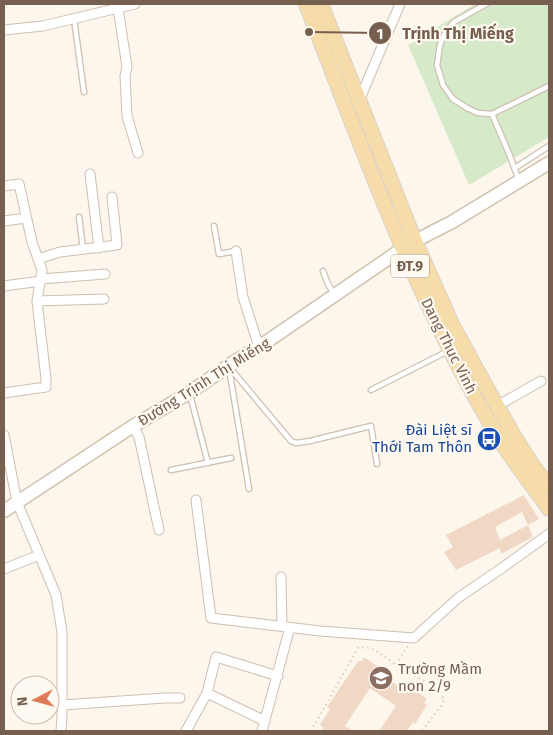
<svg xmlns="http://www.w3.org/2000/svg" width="553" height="735" font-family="'Fira Sans',sans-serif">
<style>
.pitch{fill:#d6eaca}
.building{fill:#f0d8c4;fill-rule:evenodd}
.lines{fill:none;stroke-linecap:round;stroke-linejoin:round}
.lane-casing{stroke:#cebfb1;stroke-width:7}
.street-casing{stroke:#cebfb1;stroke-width:11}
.secondary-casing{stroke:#d1c0af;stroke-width:15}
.primary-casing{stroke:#d9d2ce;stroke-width:16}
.path{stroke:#d6bba7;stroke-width:2;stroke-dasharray:1 4;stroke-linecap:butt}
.lane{stroke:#fff;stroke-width:4.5}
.street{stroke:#fff;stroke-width:9}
.secondary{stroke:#fff;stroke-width:12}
.primary{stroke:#f6dca8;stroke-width:14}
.labels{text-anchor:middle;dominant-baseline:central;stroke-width:4.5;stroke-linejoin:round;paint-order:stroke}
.shield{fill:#fefaf2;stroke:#a08e80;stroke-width:1}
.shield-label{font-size:14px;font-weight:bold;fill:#775f4f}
.street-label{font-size:15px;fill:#775f4f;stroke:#fefaf2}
.transit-label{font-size:15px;fill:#164399;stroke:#fefaf2;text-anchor:end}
.education-label{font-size:15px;fill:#785e54;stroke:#fefaf2;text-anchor:start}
.leader{fill:none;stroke:#775f4f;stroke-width:2}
.callout-dot{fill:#775f4f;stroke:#fefaf2;stroke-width:2}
.mark-label{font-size:15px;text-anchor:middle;font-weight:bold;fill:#fff}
.callout-label{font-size:16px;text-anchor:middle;font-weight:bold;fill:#775f4f;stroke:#fefaf2;stroke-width:4.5;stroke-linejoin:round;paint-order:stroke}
</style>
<rect width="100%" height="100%" fill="#fcf6ec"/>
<!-- pitch -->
<path class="pitch" d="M475 4H549V137L469 185 408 45Z"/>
<!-- building -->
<path class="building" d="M524 495 539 519 528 525 533 537 501 554 500 548 456 570 444 552 453 547 446 535ZM522 512 528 525 500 540 495 527Z
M364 657 390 675 388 679 406 691 409 686 427 699 424 703 427 705 415 724 413 722 407 731H379L396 706 370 688 345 726 353 731H321L324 728 320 725 330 709 327 707 358 661H362Z"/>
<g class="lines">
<!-- lane casing -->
<g class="lane-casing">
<path id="lane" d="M486 4 454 22 445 33 440 45 437 65 443 85 453 99 467 108 478 113 492 114 549 86
M74 19 84 92
M492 114 510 156 519 181
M515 168 549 146
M79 217 83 249
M214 226 219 254 236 251
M323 271 328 284 334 294
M229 368 249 489
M230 368 291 441 296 443 310 441 371 426 377 464
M371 390 448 351
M190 395 208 463
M171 470 231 458"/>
</g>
<!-- street casing -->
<g class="street-casing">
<path id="street" d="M118 8 127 67 125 76 127 116 138 153
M4 30 43 26 135 4
M359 101 400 4
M90 174 99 248
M4 186 19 184 32 242 42 270 37 301 46 379V387L4 393
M4 221 26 218
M236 251 243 297 259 347
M38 259 60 252 117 245 112 197
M41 279 105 274
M4 286 41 281
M37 301 104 299
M497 406 541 381
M133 426 139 437 159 530
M4 435 17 502 56 595 62 632V716L61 731
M196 500 211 618 320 631 414 638 458 598 502 568 549 534
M4 569 39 555
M281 577 282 626
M207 693 265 721
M62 705 165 698H180
M186 731 207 693 216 657 278 676
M262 731 290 627"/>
</g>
<!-- secondary casing -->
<g class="secondary-casing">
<path id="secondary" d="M415 241 452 222 549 163
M4 511 133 426 189 393 237 360 259 347 402 249"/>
</g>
<!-- primary casing -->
<g class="primary-casing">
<path id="primary" d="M306 4C364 153 417 305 501 442 516 465 533 487 549 509
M321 4 415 241 452 324 476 368 514 436 534 467 549 486"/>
</g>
<!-- path -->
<path class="path" d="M396 664 408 646
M311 731 358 648C362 647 365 647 370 648 379 652 388 659 396 665 408 672 435 685 442 696 444 699 444 699 443 703L422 731"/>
<!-- lane -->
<use href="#lane" class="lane"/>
<!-- street -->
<use href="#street" class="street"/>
<!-- secondary -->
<use href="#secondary" class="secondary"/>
<!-- primary -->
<use href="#primary" class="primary"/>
</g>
<!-- icons -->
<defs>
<g id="bus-disc" transform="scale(1.25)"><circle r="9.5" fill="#1a4fb4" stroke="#fefaf2"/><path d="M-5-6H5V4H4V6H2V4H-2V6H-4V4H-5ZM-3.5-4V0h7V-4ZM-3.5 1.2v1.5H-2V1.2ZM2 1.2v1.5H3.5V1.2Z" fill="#fff"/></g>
<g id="school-disc" transform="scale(1.25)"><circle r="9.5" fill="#8d6e63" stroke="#fefaf2"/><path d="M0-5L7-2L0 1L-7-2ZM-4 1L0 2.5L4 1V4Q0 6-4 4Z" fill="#fff"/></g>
</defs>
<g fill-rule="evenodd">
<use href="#bus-disc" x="489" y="439"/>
<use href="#school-disc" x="381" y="678"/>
</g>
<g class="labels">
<!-- shield labels -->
<rect class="shield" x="391" y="254.5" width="38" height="23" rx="4"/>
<g class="shield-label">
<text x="410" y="266">ĐT.9</text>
</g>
<!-- street labels -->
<g class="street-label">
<text transform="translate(449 346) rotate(63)">Dang Thuc Vinh</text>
<text transform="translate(204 382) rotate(-32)">Đường Trịnh Thị Miếng</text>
</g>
<!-- transit labels -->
<g class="transit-label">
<text x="472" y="430">Đài Liệt sĩ<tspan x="472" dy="17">Thới Tam Thôn</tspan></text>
</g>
<!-- education labels -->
<g class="education-label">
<text x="398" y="669">Trường Mầm<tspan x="398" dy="17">non 2/9</tspan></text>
</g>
</g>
<!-- callouts -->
<path class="leader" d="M309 32L380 33"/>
<g class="callout-dot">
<circle cx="309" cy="32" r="5"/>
<circle cx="380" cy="33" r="12"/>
</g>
<g class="mark-label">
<text x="380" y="39">1</text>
</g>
<g class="callout-label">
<text x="458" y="39">Trịnh Thị Miếng</text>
</g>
<!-- border -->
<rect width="553" height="735" fill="none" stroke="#775f4f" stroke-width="10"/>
<!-- north arrow -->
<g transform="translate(35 700) rotate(264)"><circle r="24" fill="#fefaf2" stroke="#c8bcb1"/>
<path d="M0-4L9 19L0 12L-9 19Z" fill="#df7b58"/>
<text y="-8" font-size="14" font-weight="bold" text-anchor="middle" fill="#775f4f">N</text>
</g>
</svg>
